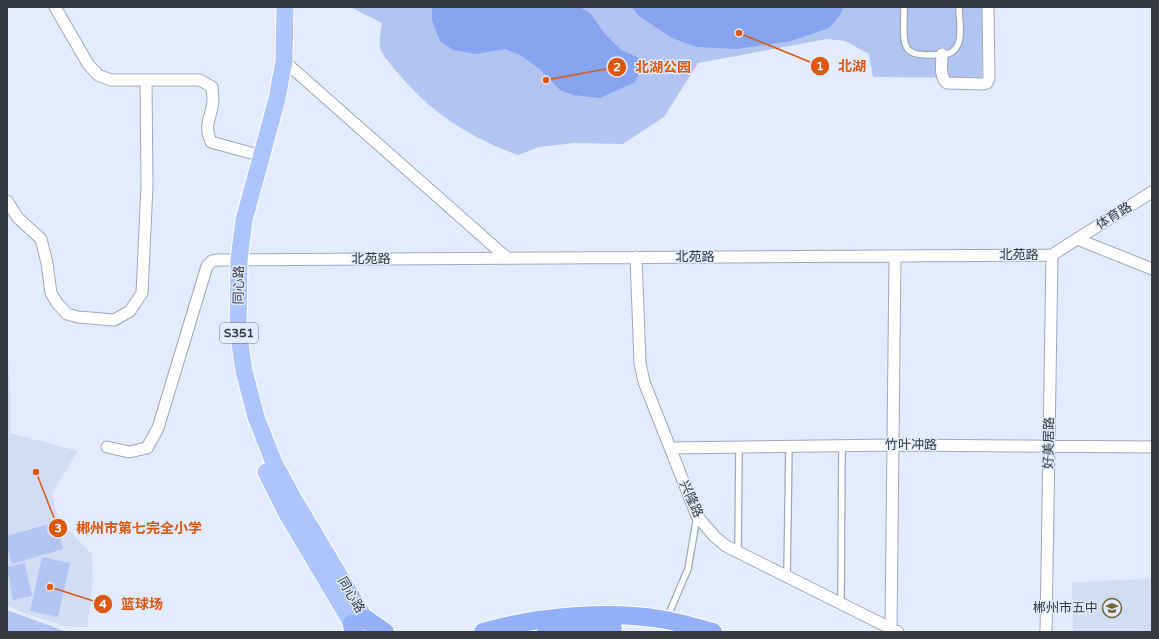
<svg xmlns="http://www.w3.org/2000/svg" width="1159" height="639" font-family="'Varela Round','Noto Sans SC',sans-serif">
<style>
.built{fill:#d2ddf5}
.green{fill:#b1c4f2}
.water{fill:#85a3ef}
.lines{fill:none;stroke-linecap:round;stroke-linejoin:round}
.service-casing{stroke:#9ea7bd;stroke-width:8}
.minor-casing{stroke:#9ea7bd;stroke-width:13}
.primary-casing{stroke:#fff;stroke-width:19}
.trunk-casing{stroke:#fff;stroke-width:20}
.service{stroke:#fff;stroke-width:5.5}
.minor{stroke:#fff;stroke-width:11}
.primary{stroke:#aec4fc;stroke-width:17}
.trunk{stroke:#93b0fb;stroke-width:18}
.labels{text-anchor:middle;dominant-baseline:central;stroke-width:3;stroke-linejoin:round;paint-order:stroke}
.shield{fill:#e3ebfe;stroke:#696e7a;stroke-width:1}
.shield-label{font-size:12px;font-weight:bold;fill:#353842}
.street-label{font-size:13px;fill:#353842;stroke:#e3ebfe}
.poi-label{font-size:13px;fill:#353842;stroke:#e3ebfe;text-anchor:end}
.leader{fill:none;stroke:#df570f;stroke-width:1.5}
.callout-dot{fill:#df570f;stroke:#e3ebfe;stroke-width:1.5}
.mark-label{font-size:12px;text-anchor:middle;font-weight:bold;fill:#fff}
.callout-label{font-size:14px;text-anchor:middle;font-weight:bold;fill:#df570f;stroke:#e3ebfe;stroke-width:3;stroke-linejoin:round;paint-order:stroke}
</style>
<rect width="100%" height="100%" fill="#e3ebfe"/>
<!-- built -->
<path class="built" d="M7 336 11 411 10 433 78 451 52 493 58 519 92 554 93 583 87 627 64 626 24 613 7 605Z
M1152 578V632H1073L1072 583Z"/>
<!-- green -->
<path class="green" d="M350 7H982V78L873 77 869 54 845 41 827 39 698 63 664 117 623 144 574 143 539 147 518 155C470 138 430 112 398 73 393 67 381 54 380 48 379 42 381 29 382 23Z
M56 522 63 549 12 564 7 546V536Z
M42 557 70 563 58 617 30 611Z
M25 563 32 596 13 600 7 567Z
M7 610 67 632H7Z"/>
<!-- water -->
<path class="water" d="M432 7H580L590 13 605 34 621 50 646 61 635 82 600 98 573 95 560 90 540 69 520 55 505 49 476 54 453 50 440 41 432 20Z
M631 7H843L841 14 829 28 791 41 736 49 697 47 672 38 639 16Z"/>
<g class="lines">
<!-- service casing -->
<g class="service-casing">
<path id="service" d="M904 7C904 50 898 58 947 54 966 49 959 22 959 7
M738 552 739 447
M787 576 789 446
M841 603 842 446
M667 618 688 569 697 516"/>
</g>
<!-- minor casing -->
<g class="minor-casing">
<path id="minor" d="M55 7 88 64 98 75 111 80H200L212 87C212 91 213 96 213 100 212 118 203 122 211 142L251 153
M942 54C942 63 939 77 947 83L983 84 987 83 989 78 988 7
M284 61 507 258
M7 201 18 218 41 239 47 263 51 293 57 303 67 314 78 317 114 320 130 311 142 293 147 186 146 80
M1077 239 1152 192
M636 257 640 363 644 382 697 516 715 537 726 546 898 632
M107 447 129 452 147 448 158 428 207 266 212 261 218 260 1052 255 1077 239 1152 269
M670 448 893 445 1152 447
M891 628 895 256
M1046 632 1052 255"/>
</g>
<!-- primary casing -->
<g class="primary-casing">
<path id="primary" d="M285 7 284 61 277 99 244 220 239 260 238 330 244 371 256 417 274 463 293 498 373 632
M266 472 287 514 357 632"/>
</g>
<!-- trunk casing -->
<g class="trunk-casing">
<path id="trunk" d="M366 619 385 632
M352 624 353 632
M483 632C538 616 609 610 666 620 682 623 698 628 713 632
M546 632 577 629 613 628"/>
</g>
<!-- service -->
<use href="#service" class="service"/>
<!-- minor -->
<use href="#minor" class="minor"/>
<!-- primary -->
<use href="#primary" class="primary"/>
<!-- trunk -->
<use href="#trunk" class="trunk"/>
</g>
<!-- icons -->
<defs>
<g id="school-ring" transform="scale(1)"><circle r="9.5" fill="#e3ebfe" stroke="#786332" stroke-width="1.5"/><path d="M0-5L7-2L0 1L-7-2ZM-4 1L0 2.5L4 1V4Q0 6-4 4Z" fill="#786332"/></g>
</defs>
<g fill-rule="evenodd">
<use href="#school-ring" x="1112" y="608"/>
</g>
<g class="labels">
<!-- shield labels -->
<rect class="shield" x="220" y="323" width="38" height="20" rx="3"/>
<g class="shield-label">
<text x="239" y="333">S351</text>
</g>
<!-- street labels -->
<g class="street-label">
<text transform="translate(1114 216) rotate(-32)">体育路</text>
<text x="1019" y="255">北苑路</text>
<text x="695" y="257">北苑路</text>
<text x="371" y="259">北苑路</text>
<text transform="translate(239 285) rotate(-89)">同心路</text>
<text transform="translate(1049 443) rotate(-89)">好美居路</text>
<text x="911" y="445">竹叶冲路</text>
<text transform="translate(691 499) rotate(66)">兴隆路</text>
<text transform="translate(351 595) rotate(59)">同心路</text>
</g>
<!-- poi labels -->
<g class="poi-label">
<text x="1098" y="608">郴州市五中</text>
</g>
</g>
<!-- callouts -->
<path class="leader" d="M739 33L820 66M546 80L617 67M36 472L58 528M50 587L103 604"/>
<g class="callout-dot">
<circle cx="739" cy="33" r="4"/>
<circle cx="546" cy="80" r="4"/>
<circle cx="36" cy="472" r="4"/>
<circle cx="50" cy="587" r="4"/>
<circle cx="820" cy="66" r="10"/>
<circle cx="617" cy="67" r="10"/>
<circle cx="58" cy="528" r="10"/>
<circle cx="103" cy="604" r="10"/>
</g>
<g class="mark-label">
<text x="820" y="70">1</text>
<text x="617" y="71">2</text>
<text x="58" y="532">3</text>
<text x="103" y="608">4</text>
</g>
<g class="callout-label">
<text x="852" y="71">北湖</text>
<text x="663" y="72">北湖公园</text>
<text x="139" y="533">郴州市第七完全小学</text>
<text x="142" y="609">篮球场</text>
</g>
<!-- border -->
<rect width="1159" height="639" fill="none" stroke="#353842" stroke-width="16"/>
</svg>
